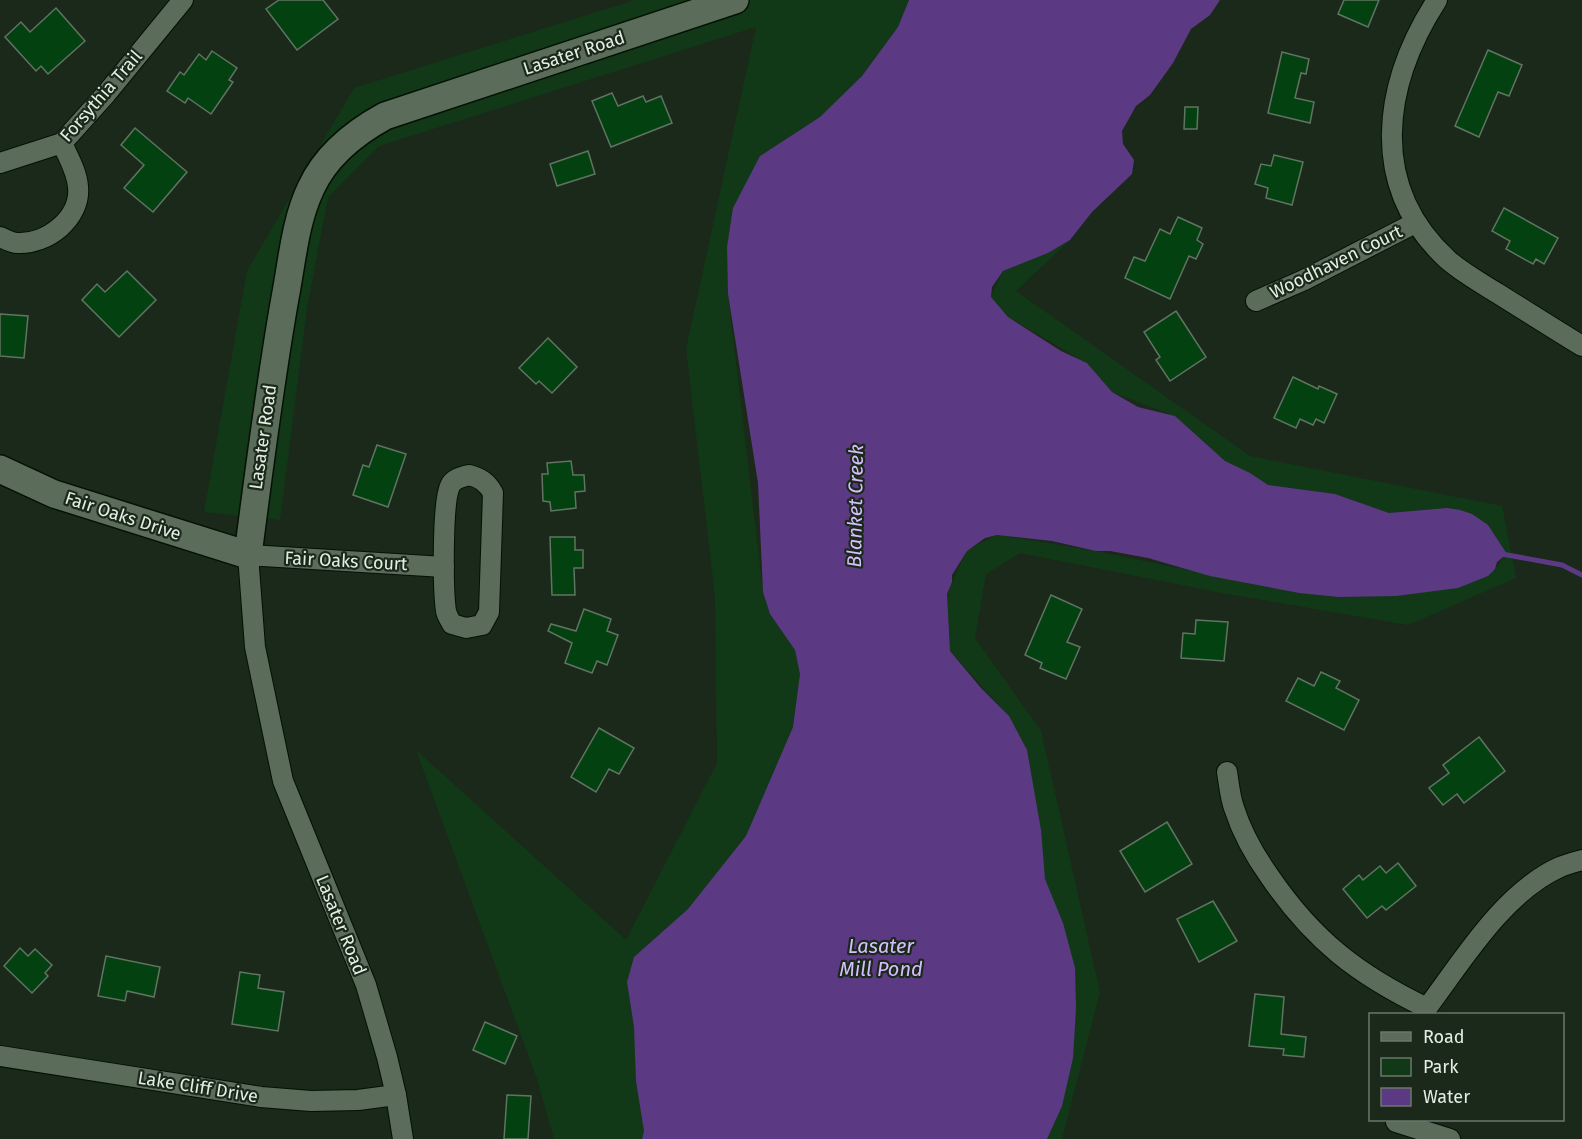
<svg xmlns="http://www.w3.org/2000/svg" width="1582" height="1139" viewBox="0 0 1582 1139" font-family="'Fira Sans',sans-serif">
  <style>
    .green { fill: #123917 }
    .water { fill: #5b3a83 }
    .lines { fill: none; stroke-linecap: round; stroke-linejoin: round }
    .stream { stroke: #5b3a83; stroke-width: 5 }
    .building { fill: #044111; stroke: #617362; stroke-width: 1.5 }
    .street-casing { stroke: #041105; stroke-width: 22 }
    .secondary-casing { stroke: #041105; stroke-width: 30 }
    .street { stroke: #5b6c5b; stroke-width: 20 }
    .secondary { stroke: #5b6c5b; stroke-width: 27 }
    .labels { text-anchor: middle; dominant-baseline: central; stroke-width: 4.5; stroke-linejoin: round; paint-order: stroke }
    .street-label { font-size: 18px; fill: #e4ede4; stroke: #1a291a }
    .water-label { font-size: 20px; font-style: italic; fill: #d7befe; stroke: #1a291a }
  </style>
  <rect width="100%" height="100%" fill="#1a291a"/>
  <g class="green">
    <path d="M 635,0 L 909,0 L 898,27 L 862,76 L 820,117 L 760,156 L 727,247 L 728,294 L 763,592 L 770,614 L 795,650 L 800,674 L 793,727 L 746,836 L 688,909 L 634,957 L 627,982 L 634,1027 L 644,1131 L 642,1139 L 554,1139 L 537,1079 L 416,750 L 626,940 L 717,763 L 715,596 L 686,349 L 756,27 L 379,146 L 328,197 L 307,308 L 280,520 L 204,512 L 247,271 L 354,88 Z"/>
    <path d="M 1070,240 L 1016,291 L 1250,456 L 1502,506 L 1516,578 L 1408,625 L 1222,593 L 1020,553 L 986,574 L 975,638 L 1041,731 L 1100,992 L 1062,1139 L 1040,1139 L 1045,880 L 1009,716 L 950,651 L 947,594 L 967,550 L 997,535 L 1096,551 L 1299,593 L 1495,569 L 1507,554 L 1488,525 L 1447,508 L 1389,513 L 1335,494 L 1268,485 L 1225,461 L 1175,416 L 1112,392 L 1087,363 L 1008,317 L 991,297 L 1003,271 L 1048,253 Z"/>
  </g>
  <path class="water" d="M 909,0 L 1220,0 L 1210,15 L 1191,29 L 1173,63 L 1150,95 L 1136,106 L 1122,131 L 1123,144 L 1134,160 L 1132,174 L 1092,212 L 1070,240 L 1048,253 L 1003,271 L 992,287 L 991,297 L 1008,317 L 1061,351 L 1087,363 L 1112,392 L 1138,407 L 1175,416 L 1225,461 L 1250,473 L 1268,485 L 1335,494 L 1389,513 L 1447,508 L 1460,510 L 1472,514 L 1488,525 L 1507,554 L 1497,562 L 1495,569 L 1488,576 L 1458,588 L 1396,596 L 1339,597 L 1299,593 L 1210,576 L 1148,558 L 1110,551 L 1096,551 L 1052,541 L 997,535 L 985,538 L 967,551 L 952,575 L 952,582 L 947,594 L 950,651 L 981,688 L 1009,716 L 1027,750 L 1041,830 L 1045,879 L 1063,923 L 1075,968 L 1076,1008 L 1073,1058 L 1062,1106 L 1047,1139 L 642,1139 L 644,1131 L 636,1081 L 634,1027 L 627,982 L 634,957 L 688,909 L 746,836 L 793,727 L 800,674 L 795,650 L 770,614 L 763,592 L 758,483 L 728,294 L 727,247 L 733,208 L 760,156 L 820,117 L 862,76 L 898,27 Z"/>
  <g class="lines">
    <path class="stream" d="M 1502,554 L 1562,565 L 1582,575"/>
  </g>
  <g class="building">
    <path d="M 279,0 L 323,0 L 338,19 L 297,50 L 266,9 Z"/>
    <path d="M 1344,0 L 1379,0 L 1368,27 L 1338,14 Z"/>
    <path d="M 56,8 L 85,41 L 48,74 L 41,66 L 36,71 L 5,37 L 21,22 L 30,32 Z"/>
    <path d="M 1488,50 L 1522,65 L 1509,96 L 1498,92 L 1479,137 L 1455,126 Z"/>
    <path d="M 212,51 L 237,68 L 229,80 L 233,82 L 211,114 L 188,98 L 185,103 L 167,91 L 180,72 L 184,75 L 199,54 L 206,60 Z"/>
    <path d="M 1282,52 L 1309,59 L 1306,74 L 1301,73 L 1295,98 L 1314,102 L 1310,123 L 1268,113 Z"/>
    <path d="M 612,93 L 618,106 L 643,96 L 646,102 L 661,96 L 672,123 L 611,147 L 592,101 Z"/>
    <path d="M 1185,107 L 1198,107 L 1197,129 L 1184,129 Z"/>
    <path d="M 135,128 L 187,172 L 153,212 L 124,188 L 144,165 L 121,145 Z"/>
    <path d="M 588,151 L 595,174 L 557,186 L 550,164 Z"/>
    <path d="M 1274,155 L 1303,162 L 1292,205 L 1266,198 L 1268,188 L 1255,184 L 1261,164 L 1271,166 Z"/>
    <path d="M 1504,208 L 1558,238 L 1544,264 L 1536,259 L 1533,264 L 1506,249 L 1510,241 L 1492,231 Z"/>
    <path d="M 1178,217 L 1202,228 L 1197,240 L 1203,244 L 1196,259 L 1189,256 L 1170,299 L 1125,278 L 1134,257 L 1145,261 L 1160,229 L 1170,234 Z"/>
    <path d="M 127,271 L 156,300 L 119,337 L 82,300 L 97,284 L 105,292 Z"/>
    <path d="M 1176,311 L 1206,357 L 1170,381 L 1156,360 L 1160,357 L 1144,332 Z"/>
    <path d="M 0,314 L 28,316 L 24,358 L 0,356 Z"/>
    <path d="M 548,338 L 577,367 L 552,393 L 539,381 L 536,384 L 519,368 Z"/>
    <path d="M 1293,377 L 1318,389 L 1319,386 L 1337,394 L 1324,423 L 1316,419 L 1313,425 L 1300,419 L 1296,428 L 1274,418 Z"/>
    <path d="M 377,445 L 406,454 L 388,507 L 353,495 L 363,465 L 369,467 Z"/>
    <path d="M 571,461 L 573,475 L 584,475 L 585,491 L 575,492 L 576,508 L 551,511 L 550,502 L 543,501 L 542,474 L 548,474 L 547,463 Z"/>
    <path d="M 550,537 L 575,537 L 575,550 L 583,550 L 583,568 L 574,568 L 575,595 L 552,595 Z"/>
    <path d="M 1051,595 L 1082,609 L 1067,642 L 1080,647 L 1066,679 L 1040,668 L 1042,663 L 1025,655 Z"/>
    <path d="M 584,609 L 611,619 L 607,631 L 618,635 L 607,665 L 597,661 L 592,673 L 565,663 L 572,643 L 548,631 L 551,624 L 576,631 Z"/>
    <path d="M 1196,620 L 1228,622 L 1224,661 L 1181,658 L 1183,633 L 1195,634 Z"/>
    <path d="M 1321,672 L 1340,681 L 1336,688 L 1359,700 L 1344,730 L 1286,701 L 1298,678 L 1314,686 Z"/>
    <path d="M 599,728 L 634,748 L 619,774 L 609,769 L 596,792 L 571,777 Z"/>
    <path d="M 1479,737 L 1505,771 L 1464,803 L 1457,794 L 1443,805 L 1429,788 L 1449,773 L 1443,765 Z"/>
    <path d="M 1167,822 L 1192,864 L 1145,892 L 1120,851 Z"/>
    <path d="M 1398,863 L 1416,886 L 1386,910 L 1382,906 L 1367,918 L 1343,889 L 1359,875 L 1363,880 L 1380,866 L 1386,873 Z"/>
    <path d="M 1213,901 L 1237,941 L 1199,962 L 1177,919 Z"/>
    <path d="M 20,948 L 28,956 L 35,949 L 52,965 L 45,973 L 48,976 L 32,993 L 4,966 Z"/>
    <path d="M 106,956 L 160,967 L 154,997 L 127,991 L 125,1001 L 98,996 Z"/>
    <path d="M 240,972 L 260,975 L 258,988 L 284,992 L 278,1031 L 232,1024 Z"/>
    <path d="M 1255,994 L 1284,997 L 1281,1034 L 1306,1037 L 1304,1057 L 1283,1055 L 1284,1049 L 1249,1046 Z"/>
    <path d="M 485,1022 L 517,1036 L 505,1064 L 473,1050 Z"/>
    <path d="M 507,1095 L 531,1096 L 528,1139 L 504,1139 Z"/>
  </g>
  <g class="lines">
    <g class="street-casing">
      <g id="street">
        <path d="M 1437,0 C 1383,84 1367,186 1448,260 C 1463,273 1481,283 1497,293 C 1526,311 1554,329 1582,346"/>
        <path d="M 0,163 L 62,143 L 106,94 L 183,0"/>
        <path d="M 0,237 C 5,239 12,243 17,243 C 47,245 81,218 78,187 C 77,171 68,157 62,143"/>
        <path d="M 1256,301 L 1304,280 L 1415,223"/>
        <path d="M 469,475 C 480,478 487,482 493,493 L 489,612 L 482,625 L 466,628 L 452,624 C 450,620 447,616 446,611 C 443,591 442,503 450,486 C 453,479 461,477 469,475 Z"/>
        <path d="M 1227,772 C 1229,784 1230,797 1234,808 C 1242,833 1255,856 1270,877 C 1313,940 1358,975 1427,1008"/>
        <path d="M 1425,1014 L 1427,1008 C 1463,960 1504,892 1560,867 C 1567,864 1575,862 1582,860"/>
        <path d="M 0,1056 L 261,1097 L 311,1101 L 358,1100 L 396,1095"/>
        <path d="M 1396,1122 L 1450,1139"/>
        <path d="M 403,1139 L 396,1095 L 387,1057 L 366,985 L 283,781 L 255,647 L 248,555 L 444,567"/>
      </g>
    </g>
    <g class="secondary-casing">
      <path id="secondary" d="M 0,469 L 54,494 L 248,555 C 259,469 270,383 285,298 C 292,262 295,221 311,188 C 326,155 354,133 385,116 L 735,0"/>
    </g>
    <use href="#street" class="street"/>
    <use href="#secondary" class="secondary"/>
  </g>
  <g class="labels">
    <g class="street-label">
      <text transform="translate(574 53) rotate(-18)">Lasater Road</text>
      <text transform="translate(101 96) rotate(-49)">Forsythia Trail</text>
      <text transform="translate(1336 262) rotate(-26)">Woodhaven Court</text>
      <text transform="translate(263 437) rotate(-82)">Lasater Road</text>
      <text transform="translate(123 516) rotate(18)">Fair Oaks Drive</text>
      <text transform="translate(346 561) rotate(3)">Fair Oaks Court</text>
      <text transform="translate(341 925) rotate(68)">Lasater Road</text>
      <text transform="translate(198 1087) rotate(9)">Lake Cliff Drive</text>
    </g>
    <g class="water-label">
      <text transform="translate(855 506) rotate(-89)">Blanket Creek</text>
      <text x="881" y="946">Lasater<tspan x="881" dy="23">Mill Pond</tspan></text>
    </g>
  </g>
  <rect x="1369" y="1013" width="195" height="108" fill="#1a291a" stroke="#6b776b" stroke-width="1.5"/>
  <rect x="1381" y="1032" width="30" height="9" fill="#5b6c5b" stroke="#6b776b" stroke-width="1.5"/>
  <text x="1423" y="1043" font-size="18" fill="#e4ede4">Road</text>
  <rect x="1381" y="1058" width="30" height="18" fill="#123917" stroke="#6b776b" stroke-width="1.5"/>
  <text x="1423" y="1073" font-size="18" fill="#e4ede4">Park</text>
  <rect x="1381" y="1088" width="30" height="18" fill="#5b3a83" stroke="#6b776b" stroke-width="1.5"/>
  <text x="1423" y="1103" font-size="18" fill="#e4ede4">Water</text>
</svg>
